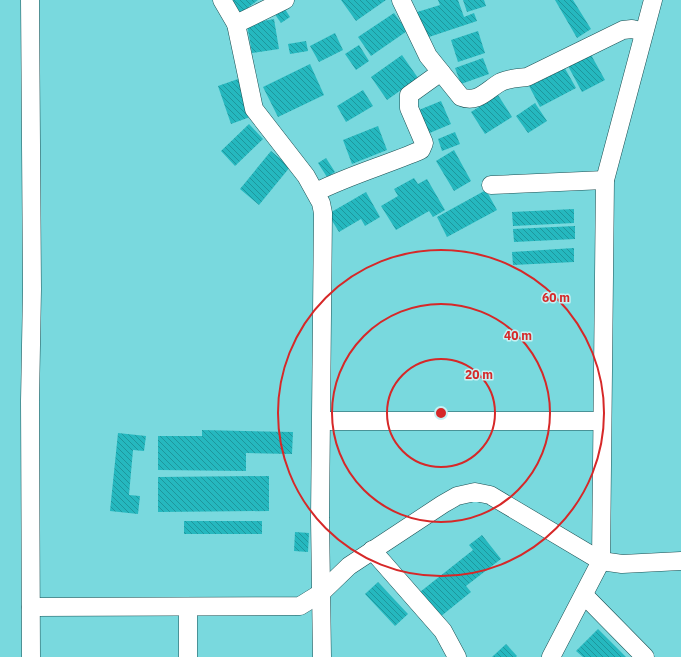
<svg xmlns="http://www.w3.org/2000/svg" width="681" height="657" viewBox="0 0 681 657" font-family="'IBM Plex Sans',sans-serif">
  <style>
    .building { fill: url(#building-back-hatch) }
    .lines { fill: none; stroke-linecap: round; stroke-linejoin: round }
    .minor-casing { stroke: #1b4f52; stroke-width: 19 }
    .minor { stroke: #fff; stroke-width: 18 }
    .ring { fill: none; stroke: #d62828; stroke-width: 2 }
    .centre { fill: #d62828; stroke: #c5f1f3; stroke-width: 2 }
    .ring-label { font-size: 12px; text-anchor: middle; font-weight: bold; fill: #d62828; stroke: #c5f1f3; stroke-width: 3; stroke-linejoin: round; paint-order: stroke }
  </style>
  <defs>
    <pattern id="building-back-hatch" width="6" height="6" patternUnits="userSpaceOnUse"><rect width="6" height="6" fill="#25b8bf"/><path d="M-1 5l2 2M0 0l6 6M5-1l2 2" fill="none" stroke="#1e969c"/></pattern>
  </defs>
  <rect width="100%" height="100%" fill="#79d9de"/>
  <g class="building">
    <path d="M 231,0 L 258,0 L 241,13 Z"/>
    <path d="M 341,0 L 386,0 L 356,21 Z"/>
    <path d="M 438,0 L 458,0 L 464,17 L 474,13 L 477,21 L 423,39 L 414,13 L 440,5 Z"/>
    <path d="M 463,0 L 484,0 L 486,6 L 467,12 Z"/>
    <path d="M 555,0 L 573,0 L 591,29 L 577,38 Z"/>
    <path d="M 283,6 L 290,17 L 281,23 L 274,13 Z"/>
    <path d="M 394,13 L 407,31 L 371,56 L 358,37 Z"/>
    <path d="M 274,19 L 279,49 L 252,53 L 247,24 Z"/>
    <path d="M 478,31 L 485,53 L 458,62 L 451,40 Z"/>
    <path d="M 335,33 L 343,50 L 319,62 L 310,46 Z"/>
    <path d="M 306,41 L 308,51 L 290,54 L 288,44 Z"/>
    <path d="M 359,45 L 369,61 L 356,70 L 345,54 Z"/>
    <path d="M 590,53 L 605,80 L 582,92 L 568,66 Z"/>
    <path d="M 402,55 L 418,78 L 387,100 L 371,77 Z"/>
    <path d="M 483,58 L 489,74 L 461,84 L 455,68 Z"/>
    <path d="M 310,64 L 324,95 L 278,117 L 263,87 Z"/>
    <path d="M 563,65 L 576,88 L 540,107 L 528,84 Z"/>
    <path d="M 238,79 L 250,117 L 231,124 L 218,86 Z"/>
    <path d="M 363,90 L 373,106 L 346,122 L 337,106 Z"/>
    <path d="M 498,95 L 512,117 L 485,134 L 471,112 Z"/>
    <path d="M 441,101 L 451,124 L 425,135 L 414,112 Z"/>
    <path d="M 535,103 L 547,121 L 528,133 L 516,116 Z"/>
    <path d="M 249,124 L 263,139 L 235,166 L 221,151 Z"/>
    <path d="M 378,126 L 387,150 L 352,164 L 343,140 Z"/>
    <path d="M 455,132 L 460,144 L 442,151 L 438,139 Z"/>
    <path d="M 454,150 L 471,181 L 454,191 L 436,161 Z"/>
    <path d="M 271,151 L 290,167 L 259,205 L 240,189 Z"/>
    <path d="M 326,158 L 335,172 L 327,177 L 318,163 Z"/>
    <path d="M 414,178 L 418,184 L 427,179 L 445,210 L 433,217 L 429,211 L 396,230 L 381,206 L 398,196 L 394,189 Z"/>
    <path d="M 486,190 L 497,210 L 447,237 L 437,217 Z"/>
    <path d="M 366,192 L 380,217 L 365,226 L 361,219 L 339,232 L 328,214 Z"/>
    <path d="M 574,209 L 574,223 L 513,226 L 512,212 Z"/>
    <path d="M 575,226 L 575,239 L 514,242 L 513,229 Z"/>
    <path d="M 574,248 L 574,262 L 513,265 L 512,252 Z"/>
    <path d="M 202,430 L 293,432 L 292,454 L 246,453 L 246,471 L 158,470 L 158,436 L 202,436 Z"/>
    <path d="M 118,433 L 146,436 L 144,451 L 133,450 L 129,495 L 140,496 L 138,514 L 110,511 Z"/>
    <path d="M 269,476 L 269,511 L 158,512 L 158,477 Z"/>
    <rect x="184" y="521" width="78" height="13"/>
    <path d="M 295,532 L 309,533 L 308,552 L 294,551 Z"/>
    <path d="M 482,535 L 501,559 L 466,586 L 471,592 L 440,617 L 420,592 L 473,550 L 469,545 Z"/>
    <path d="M 378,582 L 408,614 L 395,626 L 365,594 Z"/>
    <path d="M 598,629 L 626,657 L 583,657 L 576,651 Z"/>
    <path d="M 506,644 L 517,656 L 516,657 L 492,657 Z"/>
  </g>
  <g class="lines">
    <g class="minor-casing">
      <g id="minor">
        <path d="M 30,0 L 32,289 L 30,401 L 31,657"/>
        <path d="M 222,0 L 236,24 L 254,109 L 306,176 L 321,203 L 323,213 L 320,518 L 322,657"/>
        <path d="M 401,0 L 428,56 L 461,97 C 478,104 488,89 501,82 C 510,78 517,78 527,77 L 623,30 L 632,29 L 644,32"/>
        <path d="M 236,24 L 285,0"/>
        <path d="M 491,185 L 605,180"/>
        <path d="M 316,192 C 350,175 386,165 421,150 L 424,143 L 409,108 L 409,95 L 441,72"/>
        <path d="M 322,421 L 601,421"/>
        <path d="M 372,550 L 443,631 L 457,657"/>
        <path d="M 584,595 L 645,657"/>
        <path d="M 31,607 L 300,606 L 321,593 L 349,566 L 443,504 L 457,496 L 475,492 L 490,495 L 601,561 L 622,564 L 681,561"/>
        <path d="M 188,657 L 188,607"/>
        <path d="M 551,657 L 601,561 L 605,180 L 653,0"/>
      </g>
    </g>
    <use href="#minor" class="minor"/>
  </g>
  <g class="ring">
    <circle cx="441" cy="413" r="54"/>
    <circle cx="441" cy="413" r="109"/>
    <circle cx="441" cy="413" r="163"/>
  </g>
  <circle cx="441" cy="413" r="6" class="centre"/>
  <g class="ring-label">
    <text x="556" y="302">60 m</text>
    <text x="518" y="340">40 m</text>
    <text x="479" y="379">20 m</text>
  </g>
</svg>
